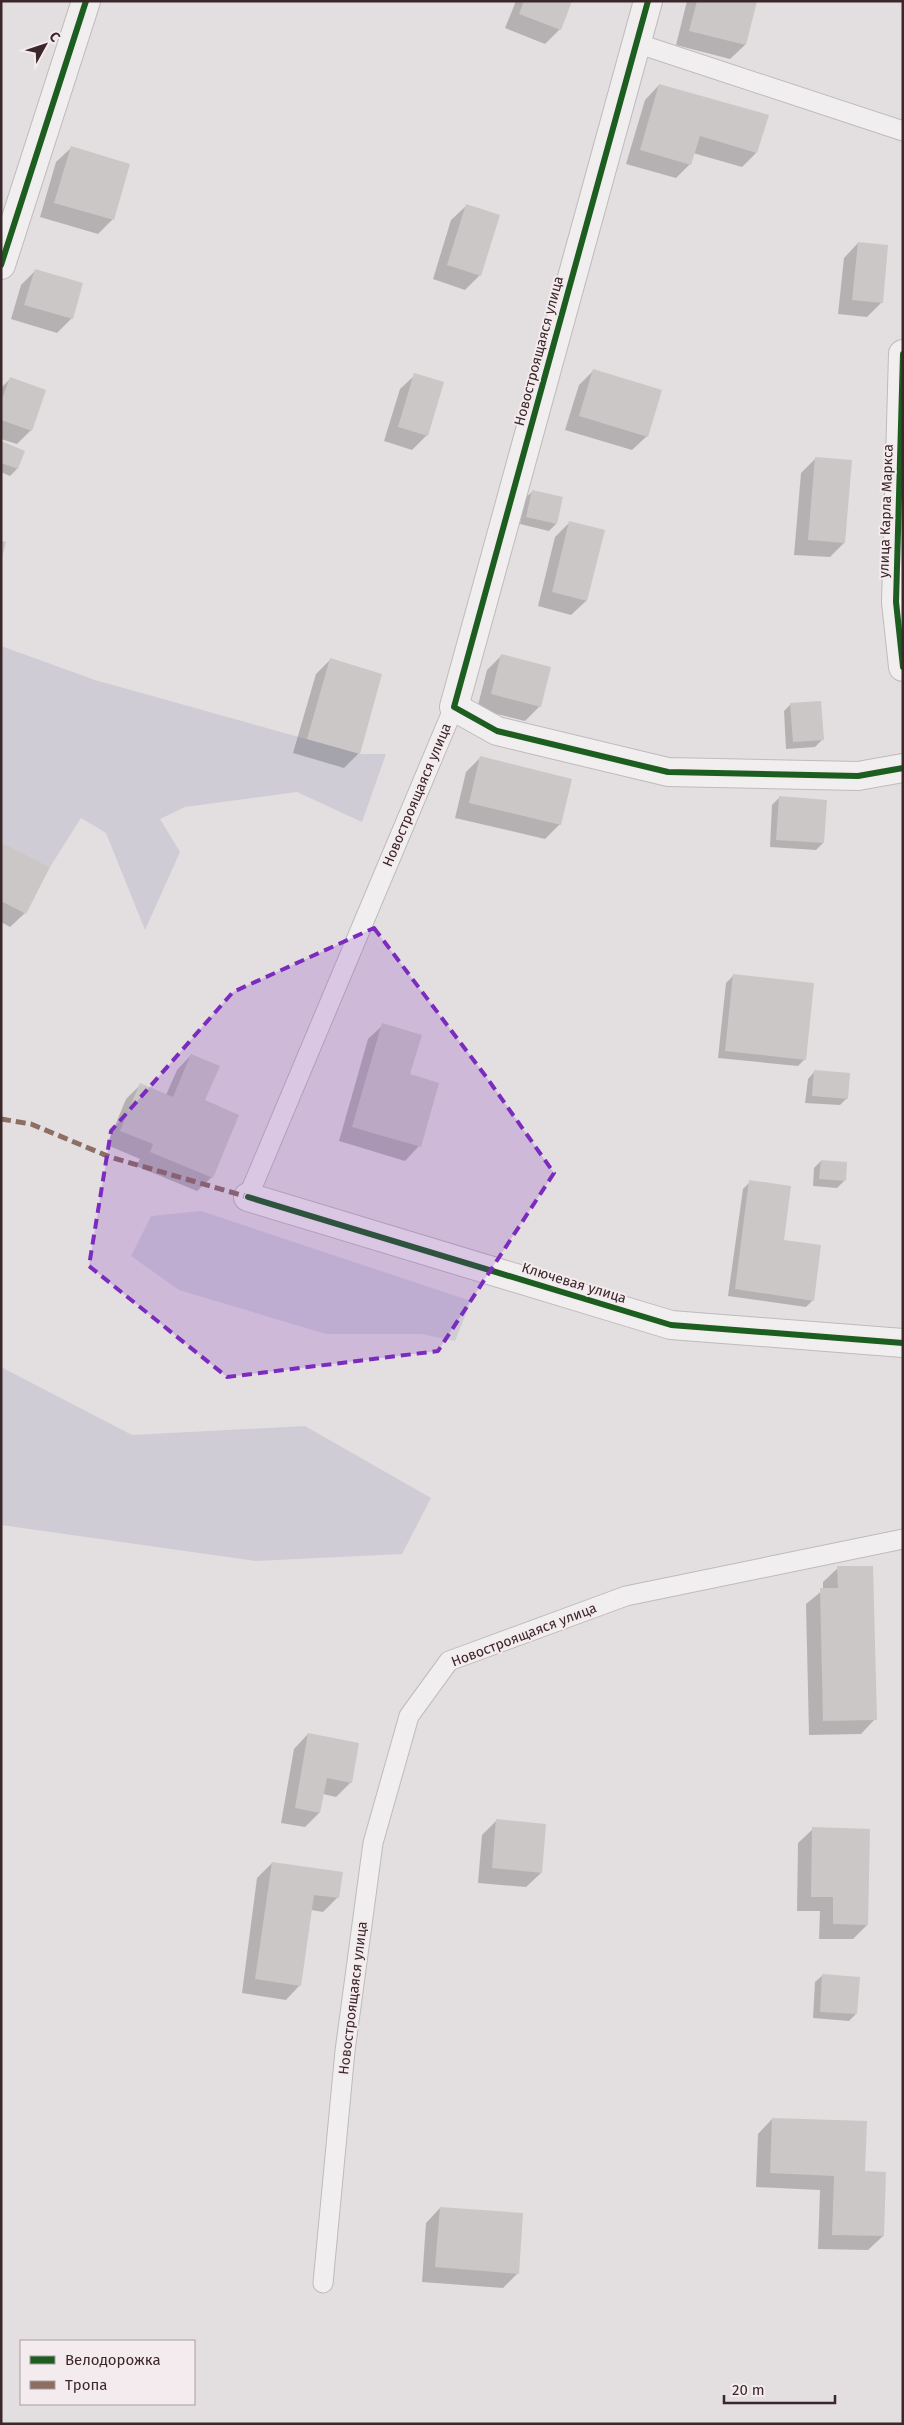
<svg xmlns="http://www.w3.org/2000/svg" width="904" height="2425" viewBox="0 0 904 2425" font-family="'Fira Sans',sans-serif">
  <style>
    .green { fill: #cfccd6 }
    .shadow { fill: #0003 }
    .building { fill: #cbc7c7 }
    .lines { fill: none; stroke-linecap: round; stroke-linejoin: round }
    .lane-casing { stroke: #bfbabb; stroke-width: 21 }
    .street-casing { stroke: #bfbabb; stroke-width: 30 }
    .lane { stroke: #f0eeee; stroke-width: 19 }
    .street { stroke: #f0eeee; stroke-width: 28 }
    .quiet { stroke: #8d6e63; stroke-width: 5; stroke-dasharray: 10 5; stroke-linecap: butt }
    .cycleway-casing { stroke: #f3ebed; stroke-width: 9 }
    .cycleway { stroke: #1b5e20; stroke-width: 6 }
    .marked { fill: #7b2cbf; fill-opacity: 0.2; stroke: #7b2cbf; stroke-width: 4; stroke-dasharray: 10 6; stroke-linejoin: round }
    .labels { text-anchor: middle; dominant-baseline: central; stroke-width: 4; stroke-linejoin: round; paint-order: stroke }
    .street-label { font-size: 14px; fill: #3b272a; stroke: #f3ebed }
  </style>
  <rect width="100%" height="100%" fill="#e3dedf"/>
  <g class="green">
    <path d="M 1,646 L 95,680 L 360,754 L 386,754 L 362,822 L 297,792 L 185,807 L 160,819 L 180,852 L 145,930 L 106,833 L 81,818 L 50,867 L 1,842 Z"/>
    <path d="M 201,1211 L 471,1301 L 455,1341 L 421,1334 L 326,1334 L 179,1290 L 131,1256 L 151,1216 Z"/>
    <path d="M 1,1367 L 132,1435 L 305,1426 L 431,1498 L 402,1554 L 256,1561 L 1,1525 Z"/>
  </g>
  <g class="shadow">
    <path d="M 516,1 L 571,1 L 560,29 L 545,44 L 505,28 Z"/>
    <path d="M 687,1 L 756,1 L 745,45 L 730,59 L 676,45 Z"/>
    <path d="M 659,85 L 756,153 L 742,167 L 693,153 L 690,164 L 676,178 L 626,164 L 645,100 Z"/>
    <path d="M 71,148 L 113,219 L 98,234 L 40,217 L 56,162 Z"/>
    <path d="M 466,206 L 480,275 L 465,290 L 433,279 L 451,220 Z"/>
    <path d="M 858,243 L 882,302 L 867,317 L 838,314 L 844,258 Z"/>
    <path d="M 36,270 L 72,318 L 57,333 L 11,319 L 21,285 Z"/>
    <path d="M 594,370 L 647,436 L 632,450 L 565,430 L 579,385 Z"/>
    <path d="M 415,375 L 427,435 L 412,450 L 384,441 L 400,389 Z"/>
    <path d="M 10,379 L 31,430 L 17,444 L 1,439 L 1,388 Z"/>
    <path d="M 1,443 L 24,452 L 17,469 L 10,476 L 1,472 Z"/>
    <path d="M 816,458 L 844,543 L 830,557 L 794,555 L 801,473 Z"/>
    <path d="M 533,491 L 556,524 L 549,531 L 520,524 L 525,498 Z"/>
    <path d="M 570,522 L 604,531 L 586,601 L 571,615 L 538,606 L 555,537 Z"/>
    <path d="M 501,656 L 540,706 L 525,721 L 477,709 L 487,670 Z"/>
    <path d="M 330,660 L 359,753 L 344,768 L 293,753 L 316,674 Z"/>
    <path d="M 791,704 L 822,740 L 815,747 L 786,749 L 784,711 Z"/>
    <path d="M 480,758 L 560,824 L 545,839 L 455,818 L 466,772 Z"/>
    <path d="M 779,798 L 823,843 L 816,850 L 770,847 L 772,805 Z"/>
    <path d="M 1,843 L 25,913 L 10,927 L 1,922 Z"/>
    <path d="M 733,976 L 805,1059 L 798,1066 L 718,1058 L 726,983 Z"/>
    <path d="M 383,1025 L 409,1075 L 419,1146 L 405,1161 L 339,1141 L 368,1039 Z"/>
    <path d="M 191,1055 L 204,1101 L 212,1177 L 197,1191 L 136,1166 L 140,1159 L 107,1145 L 126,1099 L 140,1085 L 166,1095 L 177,1070 Z"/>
    <path d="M 815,1071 L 847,1098 L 840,1105 L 805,1103 L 808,1079 Z"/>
    <path d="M 821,1161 L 844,1181 L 837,1188 L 813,1186 L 814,1168 Z"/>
    <path d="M 750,1182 L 813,1300 L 806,1307 L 728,1296 L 743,1189 Z"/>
    <path d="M 838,1568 L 875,1719 L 861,1734 L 809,1735 L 806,1604 L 823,1590 L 823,1582 Z"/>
    <path d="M 308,1734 L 351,1782 L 336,1797 L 323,1794 L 319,1813 L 305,1827 L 281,1823 L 294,1749 Z"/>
    <path d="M 497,1820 L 545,1825 L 541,1873 L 526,1887 L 478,1883 L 482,1835 Z"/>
    <path d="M 813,1829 L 867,1925 L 853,1939 L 819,1939 L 820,1911 L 797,1911 L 798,1843 Z"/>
    <path d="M 272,1863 L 338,1897 L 323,1912 L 311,1910 L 300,1985 L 286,2000 L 242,1993 L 257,1878 Z"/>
    <path d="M 823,1975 L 856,2014 L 849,2021 L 813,2018 L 815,1982 Z"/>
    <path d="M 772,2119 L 864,2172 L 883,2236 L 868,2250 L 818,2249 L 820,2190 L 756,2187 L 758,2134 Z"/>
    <path d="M 440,2208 L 518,2273 L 503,2288 L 422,2282 L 426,2223 Z"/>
  </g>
  <g class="building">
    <path d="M 524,1 L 572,1 L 561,30 L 519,14 Z"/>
    <path d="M 697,1 L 757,1 L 746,45 L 689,31 Z"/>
    <path d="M 659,84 L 769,115 L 757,153 L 700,136 L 691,165 L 640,150 Z"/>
    <path d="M 71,146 L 130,164 L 114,220 L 54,203 Z"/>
    <path d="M 466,204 L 500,215 L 481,276 L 447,265 Z"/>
    <path d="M 858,242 L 888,245 L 883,303 L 852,300 Z"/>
    <path d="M 35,269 L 83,283 L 73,319 L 24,305 Z"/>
    <path d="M 593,369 L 662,390 L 648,437 L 579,416 Z"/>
    <path d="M 414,373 L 444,382 L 428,436 L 398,427 Z"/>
    <path d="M 10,377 L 46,390 L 32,431 L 1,420 L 1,402 Z"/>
    <path d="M 1,441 L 25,451 L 18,469 L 1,463 Z"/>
    <path d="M 815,457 L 852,460 L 845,543 L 808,540 Z"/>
    <path d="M 532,490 L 563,497 L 557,524 L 526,517 Z"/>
    <path d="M 569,521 L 605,530 L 587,601 L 552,592 Z"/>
    <path d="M 1,541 L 6,542 L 2,557 L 1,557 Z"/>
    <path d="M 501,654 L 551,667 L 541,707 L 491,694 Z"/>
    <path d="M 330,658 L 382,674 L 360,754 L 307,739 Z"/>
    <path d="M 821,701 L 824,740 L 793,742 L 790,703 Z"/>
    <path d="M 480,756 L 572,779 L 561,825 L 469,803 Z"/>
    <path d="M 779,796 L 827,800 L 824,843 L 776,840 Z"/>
    <path d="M 1,842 L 50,867 L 26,914 L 1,901 Z"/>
    <path d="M 733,974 L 814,983 L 806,1060 L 725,1051 Z"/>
    <path d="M 382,1023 L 422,1035 L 410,1074 L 439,1083 L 421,1147 L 352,1127 Z"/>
    <path d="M 191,1054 L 220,1066 L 205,1100 L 239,1115 L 213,1178 L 150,1152 L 153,1144 L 120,1131 L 140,1083 L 173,1097 Z"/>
    <path d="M 814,1070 L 850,1073 L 848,1099 L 812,1096 Z"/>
    <path d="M 821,1160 L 847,1162 L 846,1181 L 819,1179 Z"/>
    <path d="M 749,1180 L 791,1186 L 784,1240 L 821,1245 L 814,1301 L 735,1289 Z"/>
    <path d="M 837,1566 L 873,1566 L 877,1720 L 823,1721 L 820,1588 L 838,1588 Z"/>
    <path d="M 308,1733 L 359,1743 L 352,1783 L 327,1778 L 320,1813 L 295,1808 Z"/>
    <path d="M 496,1819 L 546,1824 L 542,1873 L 492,1868 Z"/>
    <path d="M 812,1827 L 870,1829 L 868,1925 L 833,1924 L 833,1897 L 811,1897 Z"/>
    <path d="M 272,1862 L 343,1872 L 339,1898 L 314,1895 L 301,1986 L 255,1979 Z"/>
    <path d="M 822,1974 L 860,1977 L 857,2014 L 820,2012 Z"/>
    <path d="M 772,2118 L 867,2121 L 865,2171 L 886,2172 L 884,2236 L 832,2235 L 834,2176 L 770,2173 Z"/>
    <path d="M 440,2207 L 523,2213 L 519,2274 L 435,2267 Z"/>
  </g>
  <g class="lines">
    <g class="lane-casing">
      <g id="lane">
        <path d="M 636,43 L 903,131"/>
        <path d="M 248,1197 L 454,707"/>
        <path d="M 323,2283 L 345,2051 L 373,1843 L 409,1716 L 449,1661 L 626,1596 L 903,1539"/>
      </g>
    </g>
    <g class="street-casing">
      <g id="street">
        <path d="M 648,1 L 454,707 L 497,731 L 668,772 L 858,776 L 903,768"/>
        <path d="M 1,265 L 86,1"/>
        <path d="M 903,354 L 896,602 L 903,667"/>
        <path d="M 248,1197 L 671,1325 L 903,1343"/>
      </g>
    </g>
    <use href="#lane" class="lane"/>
    <use href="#street" class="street"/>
    <path class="quiet" d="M 1,1119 L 31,1124 L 110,1157 L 248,1197"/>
    <g class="cycleway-casing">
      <g id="cycleway">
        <path d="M 648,1 L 454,707 L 497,731 L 668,772 L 858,776 L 903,768"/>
        <path d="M 1,265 L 86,1"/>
        <path d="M 903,354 L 896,602 L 903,667"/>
        <path d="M 248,1197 L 671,1325 L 903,1343"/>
      </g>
    </g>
    <use href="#cycleway" class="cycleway"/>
  </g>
  <path class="marked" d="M 374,928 L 487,1078 L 554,1173 L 438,1351 L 227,1377 L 89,1266 L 111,1131 L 233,992 Z"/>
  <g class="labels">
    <g class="street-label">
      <text transform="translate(539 351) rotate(-75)">Новостроящаяся улица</text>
      <text transform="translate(886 511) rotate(-88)">улица Карла Маркса</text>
      <text transform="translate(417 795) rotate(-67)">Новостроящаяся улица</text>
      <text transform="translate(574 1283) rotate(17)">Ключевая улица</text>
      <text transform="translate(524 1635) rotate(-21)">Новостроящаяся улица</text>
      <text transform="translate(353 1998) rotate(-83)">Новостроящаяся улица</text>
    </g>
  </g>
  <rect width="904" height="2425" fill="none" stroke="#3b272a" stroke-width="5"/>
  <rect x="20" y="2340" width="175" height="65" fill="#f3ebed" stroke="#a99d9f"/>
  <rect x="30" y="2356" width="25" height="8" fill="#1b5e20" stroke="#a99d9f"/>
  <text x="65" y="2365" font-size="15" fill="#3b272a">Велодорожка</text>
  <rect x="30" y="2381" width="25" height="8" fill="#8d6e63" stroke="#a99d9f"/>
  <text x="65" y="2390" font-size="15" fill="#3b272a">Тропа</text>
  <g transform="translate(45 45) rotate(50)" stroke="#f3ebed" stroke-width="4" paint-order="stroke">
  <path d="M0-4L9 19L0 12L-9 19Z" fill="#3b272a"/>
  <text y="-8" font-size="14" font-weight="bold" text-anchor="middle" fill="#3b272a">С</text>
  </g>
  <path d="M724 2395v8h111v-8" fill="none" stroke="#3b272a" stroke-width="2.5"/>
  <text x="732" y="2395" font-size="15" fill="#3b272a" stroke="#f3ebed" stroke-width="4" paint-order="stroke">20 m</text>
</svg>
